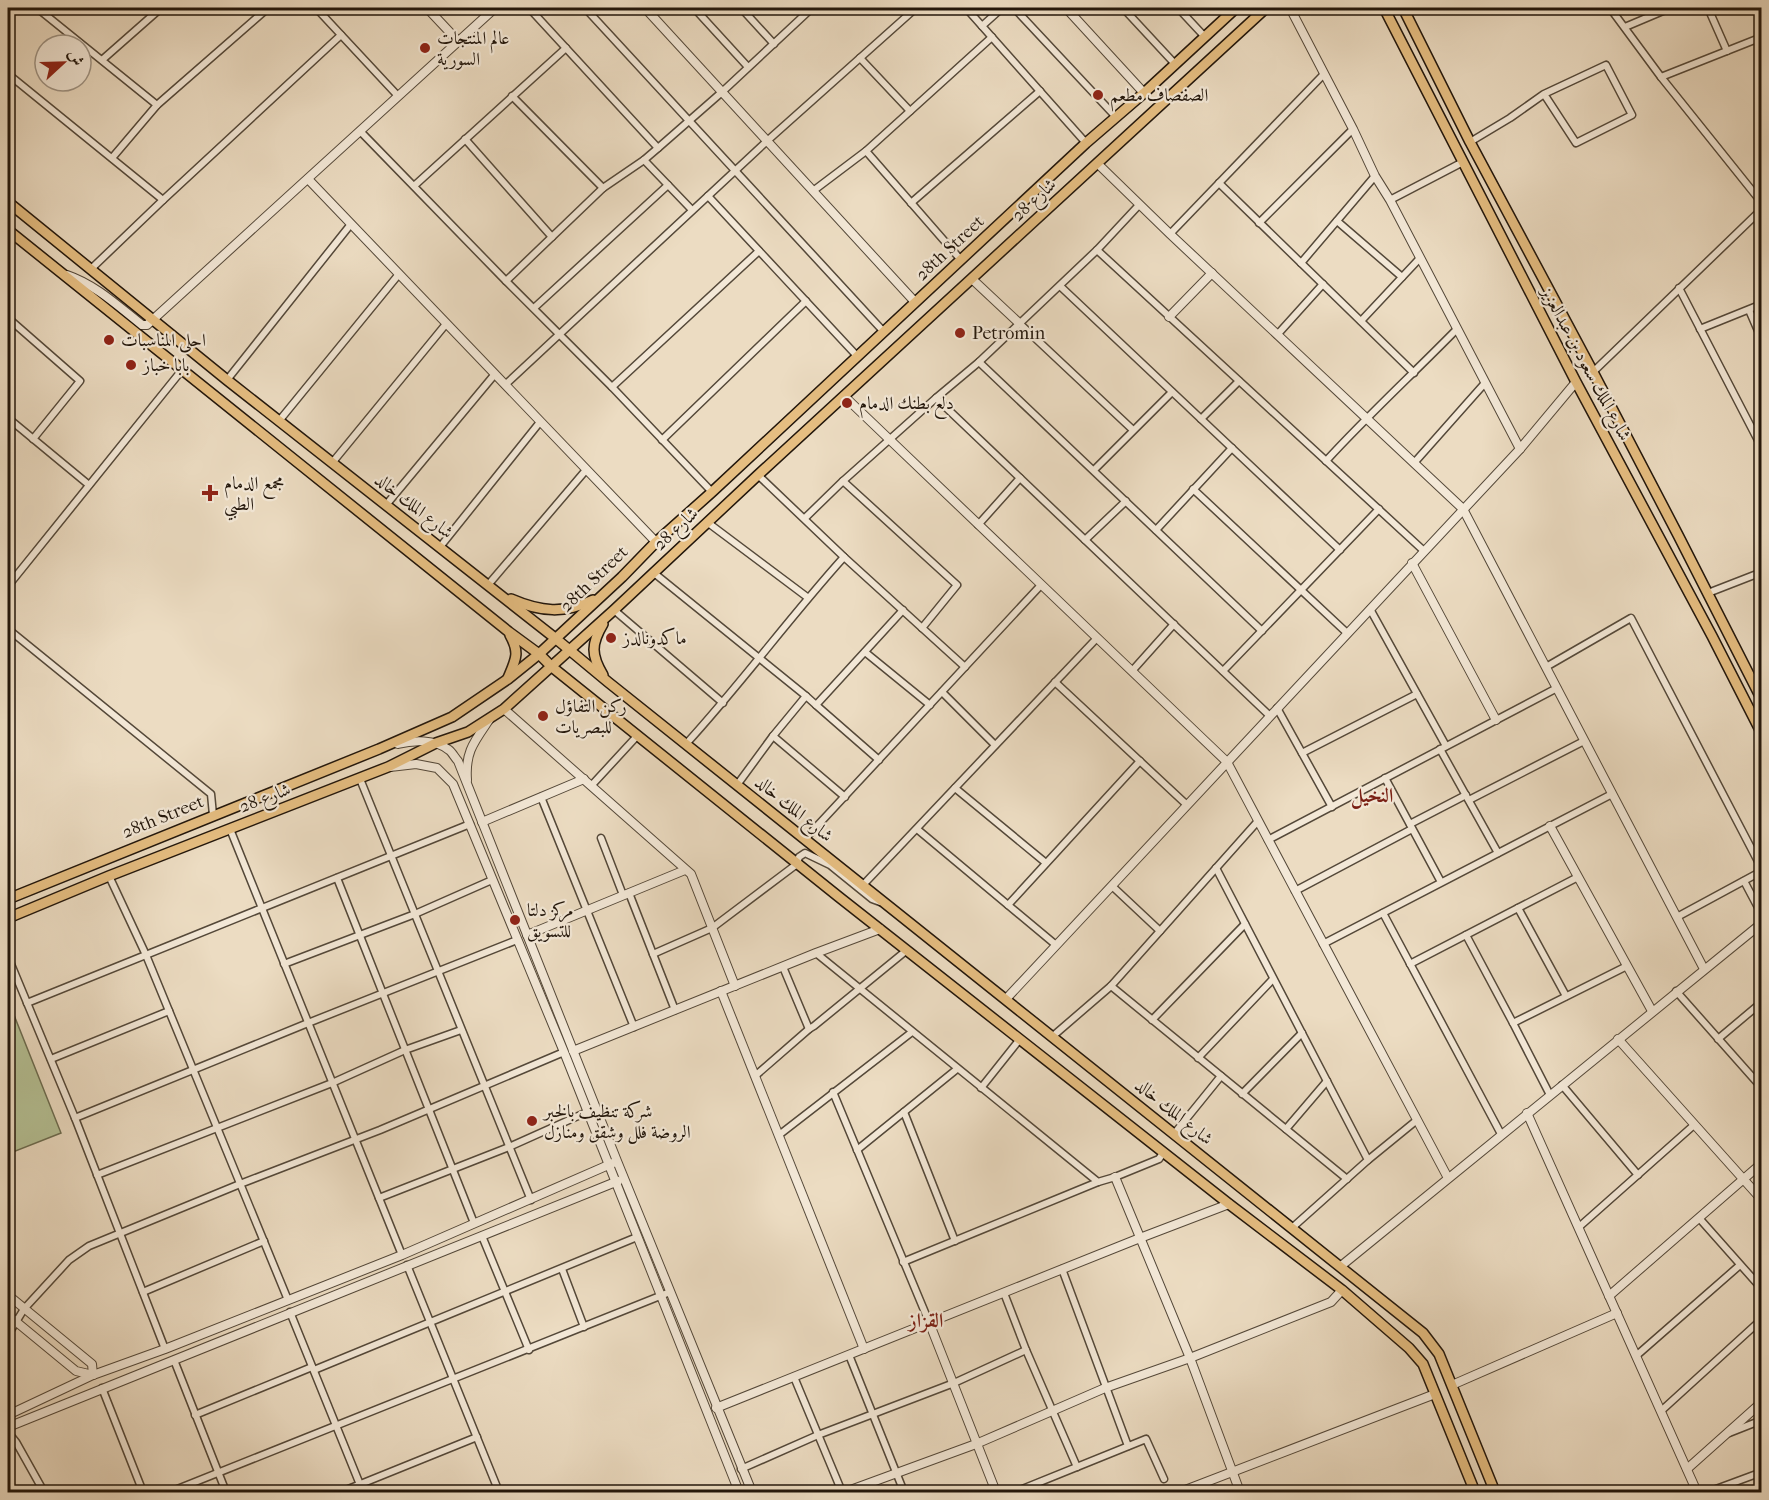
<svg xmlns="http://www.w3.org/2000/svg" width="1769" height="1500" viewBox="0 0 1769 1500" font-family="'IM FELL French Canon',Amiri,serif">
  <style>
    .green { fill: #b5c195; stroke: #6c6c50; stroke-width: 1.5 }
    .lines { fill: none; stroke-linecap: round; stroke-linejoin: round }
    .minor-casing { stroke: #544839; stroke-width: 9 }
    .tertiary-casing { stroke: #544839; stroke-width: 10 }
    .primary-casing { stroke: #22160b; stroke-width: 12 }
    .minor { stroke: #f3e8d7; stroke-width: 6 }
    .tertiary { stroke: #f3e8d7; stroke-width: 8 }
    .primary { stroke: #e6be81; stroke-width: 9 }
    .poi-dot { fill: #8f2418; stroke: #f3e8d7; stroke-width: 2 }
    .labels { text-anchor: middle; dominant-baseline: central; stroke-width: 4.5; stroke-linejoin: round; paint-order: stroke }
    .poi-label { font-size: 18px; fill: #22160b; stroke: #f3e8d7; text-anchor: start }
    .street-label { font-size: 18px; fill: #22160b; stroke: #f3e8d7 }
    .neighbourhood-label { font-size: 20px; font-weight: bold; fill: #7a1f14; stroke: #f3e8d7 }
  </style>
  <rect width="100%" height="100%" fill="#ecdcc2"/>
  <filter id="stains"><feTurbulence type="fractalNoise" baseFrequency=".00333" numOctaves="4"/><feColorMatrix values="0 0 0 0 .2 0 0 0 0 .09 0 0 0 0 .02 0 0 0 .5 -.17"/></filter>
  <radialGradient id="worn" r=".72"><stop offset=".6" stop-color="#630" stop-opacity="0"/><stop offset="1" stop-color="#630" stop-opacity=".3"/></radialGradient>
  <path class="green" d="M 8,1000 L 61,1133 L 8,1154 Z"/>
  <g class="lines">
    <g class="minor-casing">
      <g id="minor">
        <path d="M 37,8 L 157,105"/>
        <path d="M 316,8 L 398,96"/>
        <path d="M 529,8 L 658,148 L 722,92 L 812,8"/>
        <path d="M 585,8 L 884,332"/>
        <path d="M 694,8 L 748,67"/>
        <path d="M 741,8 L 774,44"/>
        <path d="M 966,8 L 1086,143"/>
        <path d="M 1014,8 L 1116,117"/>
        <path d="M 1123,8 L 1175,64"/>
        <path d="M 1178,8 L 1205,37"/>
        <path d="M 1610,8 L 1661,77 L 1762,203"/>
        <path d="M 1708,8 L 1727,51"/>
        <path d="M 982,26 L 1002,8"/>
        <path d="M 1625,27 L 1670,8"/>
        <path d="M 860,58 L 910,111"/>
        <path d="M 102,60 L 161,8"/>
        <path d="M 8,74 L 163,200"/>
        <path d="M 1661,77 L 1762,37"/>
        <path d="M 512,96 L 603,188"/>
        <path d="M 360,131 L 506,281 L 603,188 L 644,160 L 658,148"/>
        <path d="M 465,139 L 552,237"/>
        <path d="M 1470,142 L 1510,118 L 1544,94 L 1606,65 L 1632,115 L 1576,143 L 1544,94"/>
        <path d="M 112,158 L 157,105 L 268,8"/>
        <path d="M 644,160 L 692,210"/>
        <path d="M 1219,183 L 1414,373"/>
        <path d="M 414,186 L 566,48"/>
        <path d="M 813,191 L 866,151"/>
        <path d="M 708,196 L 857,356"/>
        <path d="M 1390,200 L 1463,162"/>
        <path d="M 911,203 L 1040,91"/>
        <path d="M 1337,221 L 1402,277"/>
        <path d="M 1259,223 L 1353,129"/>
        <path d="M 1170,234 L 1324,74"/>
        <path d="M 1097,250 L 1424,551"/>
        <path d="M 961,260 L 866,151 L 992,37"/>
        <path d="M 1301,263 L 1375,176"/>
        <path d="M 91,269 L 163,200 L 341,35"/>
        <path d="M 506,281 L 612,387 L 712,492"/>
        <path d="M 1060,286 L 1340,550"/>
        <path d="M 1679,288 L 1762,448"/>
        <path d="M 534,308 L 668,185"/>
        <path d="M 1749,310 L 1762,340"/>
        <path d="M 8,318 L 80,381 L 33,439"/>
        <path d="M 1361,321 L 1420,258"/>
        <path d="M 1019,323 L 1133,430"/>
        <path d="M 1700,329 L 1762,304"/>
        <path d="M 1277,335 L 1323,284"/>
        <path d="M 979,362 L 1262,631"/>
        <path d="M 1593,372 L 1762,209"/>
        <path d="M 227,380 L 351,224"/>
        <path d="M 505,385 L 767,141 L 916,8"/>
        <path d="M 612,387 L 759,251"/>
        <path d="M 936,398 L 1270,716"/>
        <path d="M 8,418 L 89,485"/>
        <path d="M 1201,419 L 1239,381"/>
        <path d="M 279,421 L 399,274"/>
        <path d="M 662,440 L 806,301"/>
        <path d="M 1326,461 C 1368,415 1414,373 1457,329"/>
        <path d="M 332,463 L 446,324"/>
        <path d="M 1414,463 L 1485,383"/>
        <path d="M 1094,470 L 1172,392"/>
        <path d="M 758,475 L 844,557 L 965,667"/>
        <path d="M 843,481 L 957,585 L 922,628"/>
        <path d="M 1193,489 L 1347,633"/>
        <path d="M 386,505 L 495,374"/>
        <path d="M 805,518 L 843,481 L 936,398 L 979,362 L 1097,250 L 1139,205"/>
        <path d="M 707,522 L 807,597"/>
        <path d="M 978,525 L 1020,478"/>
        <path d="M 1156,530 L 1232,448"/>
        <path d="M 1085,540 L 1126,501"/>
        <path d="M 440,547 L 540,422"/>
        <path d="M 654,573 L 806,696"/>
        <path d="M 488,585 L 586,470"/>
        <path d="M 8,586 L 182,370"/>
        <path d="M 1708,593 L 1762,572"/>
        <path d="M 1370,609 L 1446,746"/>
        <path d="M 614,610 L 723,703"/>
        <path d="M 8,629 L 211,794 L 213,815"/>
        <path d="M 865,652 L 930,705"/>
        <path d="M 1546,667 L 1631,618 L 1762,869"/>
        <path d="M 1132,671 L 1174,624"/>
        <path d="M 1223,671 L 1379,509"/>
        <path d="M 1055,682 L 1187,805"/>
        <path d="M 942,692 L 995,745"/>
        <path d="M 816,705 L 879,760"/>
        <path d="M 1277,708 L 1332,807"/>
        <path d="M 773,736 L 845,797"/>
        <path d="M 686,744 C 741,684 789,618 844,557"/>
        <path d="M 1440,749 L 1498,853"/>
        <path d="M 1302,753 L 1417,694"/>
        <path d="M 1385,778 L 1441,882"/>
        <path d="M 360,779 L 531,1200"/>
        <path d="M 737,785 L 773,736 L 806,696 L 816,705 L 903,610"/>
        <path d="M 591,786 L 638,735"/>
        <path d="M 955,788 L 1046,863"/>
        <path d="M 541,797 L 634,1027"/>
        <path d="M 1469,800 L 1584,741"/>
        <path d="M 1410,824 L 1466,795"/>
        <path d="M 230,829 L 402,1255"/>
        <path d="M 917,829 L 1056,945"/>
        <path d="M 601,838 L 623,895"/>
        <path d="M 805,839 L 1041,585"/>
        <path d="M 1268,840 L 1557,688"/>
        <path d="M 1216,868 L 1368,1160 L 1293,1227"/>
        <path d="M 109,876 L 146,955 L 288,1300"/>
        <path d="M 337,878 L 474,1223"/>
        <path d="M 1744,881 L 1762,915"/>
        <path d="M 863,885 L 1097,638"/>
        <path d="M 1112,886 L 1160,931"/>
        <path d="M 1295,891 L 1412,829"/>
        <path d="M 629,893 L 675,1010"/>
        <path d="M 1008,905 L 1140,761"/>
        <path d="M 1518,908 L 1566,996"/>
        <path d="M 1383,913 L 1501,1134"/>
        <path d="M 1677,917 L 1762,871"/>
        <path d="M 1466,935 L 1513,1023 L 1627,966"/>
        <path d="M 1323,944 L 1612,794"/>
        <path d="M 816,953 L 1098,1182 L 1115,1177 L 1159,1159 L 1163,1153"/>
        <path d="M 653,954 L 712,928 L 797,864 L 799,857 L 805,853 L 830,865 L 872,899 L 880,902"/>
        <path d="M 8,957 L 75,1118 L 165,1349"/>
        <path d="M 284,964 L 415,914 L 492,880"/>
        <path d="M 1410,964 L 1578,877"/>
        <path d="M 783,967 L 809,1029"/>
        <path d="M 1111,986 L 1347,1179"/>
        <path d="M 1676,991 L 1762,1088"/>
        <path d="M 27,1003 L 470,824"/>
        <path d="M 1152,1020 L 1245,924"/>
        <path d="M 1513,1023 L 1550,1095"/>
        <path d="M 1053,1036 L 1111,986 L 1258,821"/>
        <path d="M 1718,1039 L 1762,1002"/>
        <path d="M 1198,1058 L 1273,979"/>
        <path d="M 51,1059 L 169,1011"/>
        <path d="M 755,1076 L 809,1029 L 814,1026 L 907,950"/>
        <path d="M 1562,1085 L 1638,1175"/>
        <path d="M 981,1088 L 1020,1039"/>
        <path d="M 833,1092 L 929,1322"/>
        <path d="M 1242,1094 L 1302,1033"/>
        <path d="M 904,1112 L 955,1241"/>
        <path d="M 75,1118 L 308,1023 L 517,940"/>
        <path d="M 1286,1129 L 1327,1081"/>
        <path d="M 1174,1134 L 1221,1076"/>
        <path d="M 779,1135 L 912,1032"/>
        <path d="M 857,1150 L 957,1069"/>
        <path d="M 1368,1160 L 1417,1120"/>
        <path d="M 97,1175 L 332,1083 L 405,1050 L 461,1030"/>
        <path d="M 379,1198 L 509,1147 L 587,1112"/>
        <path d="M 1699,1218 L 1762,1289"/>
        <path d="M 1579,1227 L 1694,1125"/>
        <path d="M 482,1236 L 529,1350"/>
        <path d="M 903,1262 L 1098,1182"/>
        <path d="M 407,1265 L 499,1492"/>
        <path d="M 562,1269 L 584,1327"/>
        <path d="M 1062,1269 L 1128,1446"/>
        <path d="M 143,1292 L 264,1241"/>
        <path d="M 1004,1293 L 1026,1350 L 1077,1467"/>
        <path d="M 290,1312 L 363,1492"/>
        <path d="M 8,1335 L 24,1309 L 69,1260 L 89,1246 L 240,1184 L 380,1130 L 564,1052"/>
        <path d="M 849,1355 L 904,1492"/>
        <path d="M 1636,1356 L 1740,1265"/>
        <path d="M 174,1360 L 226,1492"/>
        <path d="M 314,1370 L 637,1237"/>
        <path d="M 794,1377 L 842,1492"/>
        <path d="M 102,1388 L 143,1492"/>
        <path d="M 1661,1411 L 1762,1319"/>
        <path d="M 195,1415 L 312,1367"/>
        <path d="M 8,1432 L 16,1442 L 44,1492"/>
        <path d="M 1729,1433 L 1762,1420"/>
        <path d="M 741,1469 L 818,1435 L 954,1383 L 1026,1350"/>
        <path d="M 170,1492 L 670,1292"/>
        <path d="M 341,1492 L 477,1437"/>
        <path d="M 1015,1492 L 1146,1439 L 1164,1479"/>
        <path d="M 1708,1492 L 1762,1472"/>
      </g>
    </g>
    <g class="tertiary-casing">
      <g id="tertiary">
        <path d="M 427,8 L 458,41"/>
        <path d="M 645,8 L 915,302"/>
        <path d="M 1066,8 L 1144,93"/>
        <path d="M 1290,8 L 1353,129 L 1375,176 L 1390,200 L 1520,449"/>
        <path d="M 1098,164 L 1170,234 L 1463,509 L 1704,969"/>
        <path d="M 308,179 L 656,542"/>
        <path d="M 67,275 C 96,285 118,306 142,325 L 147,325 L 495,8"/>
        <path d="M 972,279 L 1019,323"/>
        <path d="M 1169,317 L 1212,273"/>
        <path d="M 844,396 L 1227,762 L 1448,1178"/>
        <path d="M 1412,563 L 1496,720"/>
        <path d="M 504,709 L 691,874 L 735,986"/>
        <path d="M 398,744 C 413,740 435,739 449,750 C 452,752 455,758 458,761 L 617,1161 L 752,1492"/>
        <path d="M 390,767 L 416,764 L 437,768 L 453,784 L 564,1052 L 739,1492"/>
        <path d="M 467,780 C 465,752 474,742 489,720"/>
        <path d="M 482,822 L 584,779"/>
        <path d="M 1550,826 L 1652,1011"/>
        <path d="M 527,935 L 685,870"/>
        <path d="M 721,991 L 864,1349"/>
        <path d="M 1006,999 L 1520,449 L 1576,382"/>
        <path d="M 1618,1039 L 1762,1200"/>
        <path d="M 573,1051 L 816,953 L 880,929"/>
        <path d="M 1527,1113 L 1697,1492"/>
        <path d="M 1115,1177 L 1190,1358 L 1240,1492"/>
        <path d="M 1341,1266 L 1762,923"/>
        <path d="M 8,1295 L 92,1364 L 93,1375 L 76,1371 L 8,1315"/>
        <path d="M 1609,1296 L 1762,1163"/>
        <path d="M 929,1322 L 996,1492"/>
        <path d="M 1452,1385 L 1617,1313"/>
        <path d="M 716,1408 L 1140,1238 L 1229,1204"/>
        <path d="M 8,1415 L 93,1375 L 165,1349 L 402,1255 L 613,1163"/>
        <path d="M 8,1427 L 618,1181"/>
        <path d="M 1687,1469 L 1762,1402"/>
        <path d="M 845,1492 L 976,1444 L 1105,1388 L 1190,1358 L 1331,1302 L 1342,1290"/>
        <path d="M 1180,1492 L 1435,1394"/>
      </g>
    </g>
    <g class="primary-casing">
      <g id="primary">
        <path d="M 1384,8 L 1576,382 L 1712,636 L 1762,734"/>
        <path d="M 1403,8 L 1470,142 L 1593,372 L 1678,535 L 1762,700"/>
        <path d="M 8,202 L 227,380 L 555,638 L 608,682 L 1423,1333 L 1439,1354 L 1495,1492"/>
        <path d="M 8,230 L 509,632 L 539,654 L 552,667 L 839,897 L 1229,1204 L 1342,1290 L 1409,1348 L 1423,1364 L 1475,1492"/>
        <path d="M 511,599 C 541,612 564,614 593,600"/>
        <path d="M 603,624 C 591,644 591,655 603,675"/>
        <path d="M 508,678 C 516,659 520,653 510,635"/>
        <path d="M 8,899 L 379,749 L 452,717 L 508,679 L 539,654 L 622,577 L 656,542 L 712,492 L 1086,143 L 1144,93 L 1236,8"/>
        <path d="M 8,918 L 109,876 L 388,767 L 436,743 L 468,732 L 504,709 L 614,610 L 758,475 L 1266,8"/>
      </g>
    </g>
    <use href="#minor" class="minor"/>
    <use href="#tertiary" class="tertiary"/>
    <use href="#primary" class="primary"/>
  </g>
  <g class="poi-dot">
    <circle cx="425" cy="48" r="6"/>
    <circle cx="1098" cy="95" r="6"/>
    <circle cx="960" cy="333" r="6"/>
    <circle cx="109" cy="340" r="6"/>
    <circle cx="131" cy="365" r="6"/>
    <circle cx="847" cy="403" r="6"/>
    <path d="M207 484h6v6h6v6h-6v6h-6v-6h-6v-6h6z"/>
    <circle cx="611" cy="638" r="6"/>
    <circle cx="543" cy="716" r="6"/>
    <circle cx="515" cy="920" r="6"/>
    <circle cx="532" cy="1121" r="6"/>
  </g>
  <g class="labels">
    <g class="poi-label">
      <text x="437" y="38">عالم المنتجات<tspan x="437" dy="21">السورية</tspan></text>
      <text x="1110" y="95">الصفصاف مطعم</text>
      <text x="972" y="333">Petromin</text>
      <text x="121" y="340">احلى المناسبات</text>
      <text x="143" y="365">بابا خباز</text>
      <text x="859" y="403">دلع بطنك الدمام</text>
      <text x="224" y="483">مجمع الدمام<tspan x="224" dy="21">الطبي</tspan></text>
      <text x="623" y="638">ماكدونالدز</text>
      <text x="555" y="706">ركن التفاؤل<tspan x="555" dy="21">للبصريات</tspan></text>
      <text x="527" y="910">مركز دلتا<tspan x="527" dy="21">للتسويق</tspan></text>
      <text x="544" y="1111">شركة تنظيف بالخبر<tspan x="544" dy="21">الروضة فلل وشقق ومنازل</tspan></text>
    </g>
    <g class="street-label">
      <text transform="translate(1034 200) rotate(-43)">شارع 28</text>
      <text transform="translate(950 248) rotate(-43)">28th Street</text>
      <text transform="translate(1586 364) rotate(62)">شارع الملك سعود بن عبدالعزيز</text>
      <text transform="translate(414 506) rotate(38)">شارع الملك خالد</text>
      <text transform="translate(676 529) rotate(-43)">شارع 28</text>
      <text transform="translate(594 579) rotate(-44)">28th Street</text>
      <text transform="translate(265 798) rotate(-21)">شارع 28</text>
      <text transform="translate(794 809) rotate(39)">شارع الملك خالد</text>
      <text transform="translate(163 817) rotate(-22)">28th Street</text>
      <text transform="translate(1174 1112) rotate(39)">شارع الملك خالد</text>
    </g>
    <g class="neighbourhood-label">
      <text x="1372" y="795">النخيل</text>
      <text x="926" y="1320">القزاز</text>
    </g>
  </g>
  <rect width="1769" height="1500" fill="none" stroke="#ecdcc2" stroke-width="30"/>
  <rect x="9" y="9" width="1751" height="1482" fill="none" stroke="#22160b" stroke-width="3"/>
  <rect x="15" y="15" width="1739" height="1470" fill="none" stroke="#22160b" stroke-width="1.5"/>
  <g transform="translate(63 63) rotate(68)"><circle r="28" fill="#f3e8d7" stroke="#9f9485" stroke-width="1.5"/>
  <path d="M0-4.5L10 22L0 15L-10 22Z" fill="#8f2418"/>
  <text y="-9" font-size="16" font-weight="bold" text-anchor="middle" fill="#22160b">ش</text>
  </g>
  <rect width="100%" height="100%" filter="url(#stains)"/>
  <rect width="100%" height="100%" fill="url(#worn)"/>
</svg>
